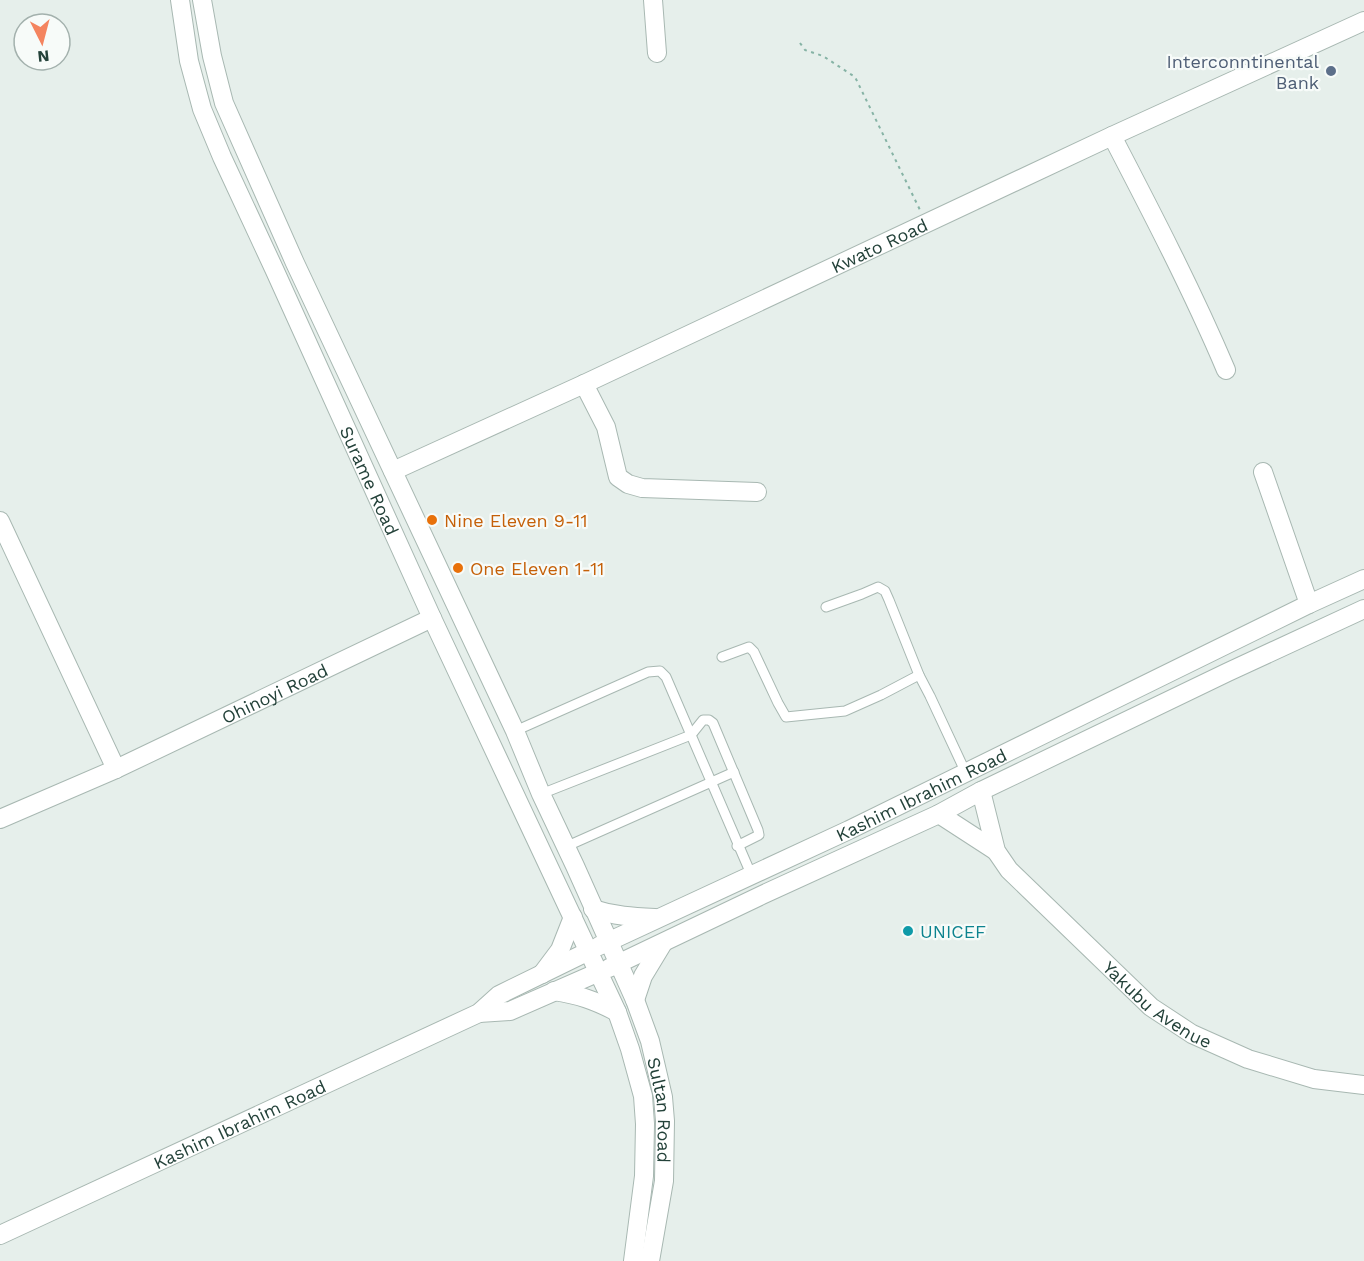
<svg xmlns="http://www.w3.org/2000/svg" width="1364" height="1261" viewBox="0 0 1364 1261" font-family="'Work Sans',sans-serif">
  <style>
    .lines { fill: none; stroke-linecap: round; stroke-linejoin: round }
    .service-casing { stroke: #a8b8b2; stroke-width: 11 }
    .minor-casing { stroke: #a8b8b2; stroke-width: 20 }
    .tertiary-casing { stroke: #a8b8b2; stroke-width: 20 }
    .path { stroke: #86b3a5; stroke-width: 2; stroke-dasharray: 3 4.5; stroke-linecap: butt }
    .service { stroke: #fff; stroke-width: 9 }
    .minor { stroke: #fff; stroke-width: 18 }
    .tertiary { stroke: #fff; stroke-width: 18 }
    .service-dot { fill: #5c6f8a; stroke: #f7fbf9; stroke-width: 2 }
    .food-dot { fill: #e8710a; stroke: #f7fbf9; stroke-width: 2 }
    .culture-dot { fill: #0f9aa8; stroke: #f7fbf9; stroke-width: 2 }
    .labels { text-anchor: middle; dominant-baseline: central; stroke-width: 4.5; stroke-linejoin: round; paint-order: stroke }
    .service-label { font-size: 18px; fill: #4e5e75; stroke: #f7fbf9; text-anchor: end }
    .street-label { font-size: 18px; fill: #24423a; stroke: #f7fbf9 }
    .food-label { font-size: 18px; fill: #c56008; stroke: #f7fbf9; text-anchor: start }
    .culture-label { font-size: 18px; fill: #0d838f; stroke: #f7fbf9; text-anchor: start }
  </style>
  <rect width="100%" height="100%" fill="#e6efeb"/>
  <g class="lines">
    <g class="service-casing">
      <g id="service">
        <path d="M 826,607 L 862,594 L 878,587 L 885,591 L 889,600 L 919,675 L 930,696 L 965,771"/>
        <path d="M 722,657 L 749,647 L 754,652 L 778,703 L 786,717 L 845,711 L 881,695 L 919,675"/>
        <path d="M 515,731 L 648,672 L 660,671 L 666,677 L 751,874"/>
        <path d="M 541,794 L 691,735 L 703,720 L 709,720 L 713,723 L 758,830 L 759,835 L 737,846"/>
        <path d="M 565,847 L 734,772"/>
      </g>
    </g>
    <g class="minor-casing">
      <g id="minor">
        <path d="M 653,0 L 657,53"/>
        <path d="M 1112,136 C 1152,213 1192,290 1226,370"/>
        <path d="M 584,384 L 606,427 L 618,477 L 628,484 L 642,488 L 757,492"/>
        <path d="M 1263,472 L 1309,604"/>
        <path d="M 0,521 L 116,769"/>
        <path id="s1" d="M 981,791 L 996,851 L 1009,870 L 1151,1007 L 1192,1034 L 1248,1059 L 1314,1079 L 1364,1085"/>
        <path d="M 939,814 L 996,851"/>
        <path id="s2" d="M 0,819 L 116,769 L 432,618"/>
        <path d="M 479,1013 L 510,1011 L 599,972"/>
        <path id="s3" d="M 0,1235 L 479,1013 L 499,995 L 589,951"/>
      </g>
    </g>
    <g class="tertiary-casing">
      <g id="tertiary">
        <path id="s4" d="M 180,0 L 189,61 L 202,109 L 222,157 L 275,271 L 432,618 L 617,1012 L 630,1049 L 643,1096 L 645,1124 L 644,1176 L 633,1261"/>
        <path id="s5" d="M 202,0 L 212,56 L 224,103 L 295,263 L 515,731 L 541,794 L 575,866 L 635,1000 L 650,1041 L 663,1097 L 665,1121 L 664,1181 L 650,1261"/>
        <path id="s6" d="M 393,471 L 584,384 L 1112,136 L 1364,21"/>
        <path d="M 593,909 C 614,916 633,917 655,918"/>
        <path id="s7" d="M 599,946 L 849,830 L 1309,604 L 1364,579"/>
        <path d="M 609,968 L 762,895 L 939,814 L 981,791 L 1228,672 L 1364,609"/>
        <path d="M 542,974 L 560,950 L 573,917"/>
        <path d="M 554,991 C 579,995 594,1000 617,1012"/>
        <path d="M 635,1000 L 643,976 L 663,943"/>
      </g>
    </g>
    <path class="path" d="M 800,43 L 805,50 L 823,56 L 855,77 L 920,210"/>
    <use href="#service" class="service"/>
    <use href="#minor" class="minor"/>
    <use href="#tertiary" class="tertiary"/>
  </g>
  <circle class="service-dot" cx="1331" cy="71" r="6"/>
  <g class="food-dot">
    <circle cx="432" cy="520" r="6"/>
    <circle cx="458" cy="568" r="6"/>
  </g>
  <circle class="culture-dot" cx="908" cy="931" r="6"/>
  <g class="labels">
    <g class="service-label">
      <text x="1319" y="61">Interconntinental<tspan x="1319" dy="21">Bank</tspan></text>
    </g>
    <g class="street-label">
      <text stroke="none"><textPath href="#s6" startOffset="536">Kwato Road</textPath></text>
      <text stroke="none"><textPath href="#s4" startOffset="519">Surame Road</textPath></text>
      <text stroke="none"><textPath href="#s2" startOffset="302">Ohinoyi Road</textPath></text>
      <text stroke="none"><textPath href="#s7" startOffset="356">Kashim Ibrahim Road</textPath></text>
      <text stroke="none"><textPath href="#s1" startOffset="286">Yakubu Avenue</textPath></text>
      <text stroke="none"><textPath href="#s5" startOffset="1206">Sultan Road</textPath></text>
      <text stroke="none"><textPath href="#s3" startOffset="264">Kashim Ibrahim Road</textPath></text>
    </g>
    <g class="food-label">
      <text x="444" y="520">Nine Eleven 9-11</text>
      <text x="470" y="568">One Eleven 1-11</text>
    </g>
    <g class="culture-label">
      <text x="920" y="931">UNICEF</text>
    </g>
  </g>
  <g transform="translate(42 42) rotate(174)"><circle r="28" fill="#f7fbf9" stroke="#a3b1ad" stroke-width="1.5"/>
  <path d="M0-4.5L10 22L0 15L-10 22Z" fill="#f4845f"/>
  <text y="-9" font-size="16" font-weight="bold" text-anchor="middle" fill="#24423a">N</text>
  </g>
</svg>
